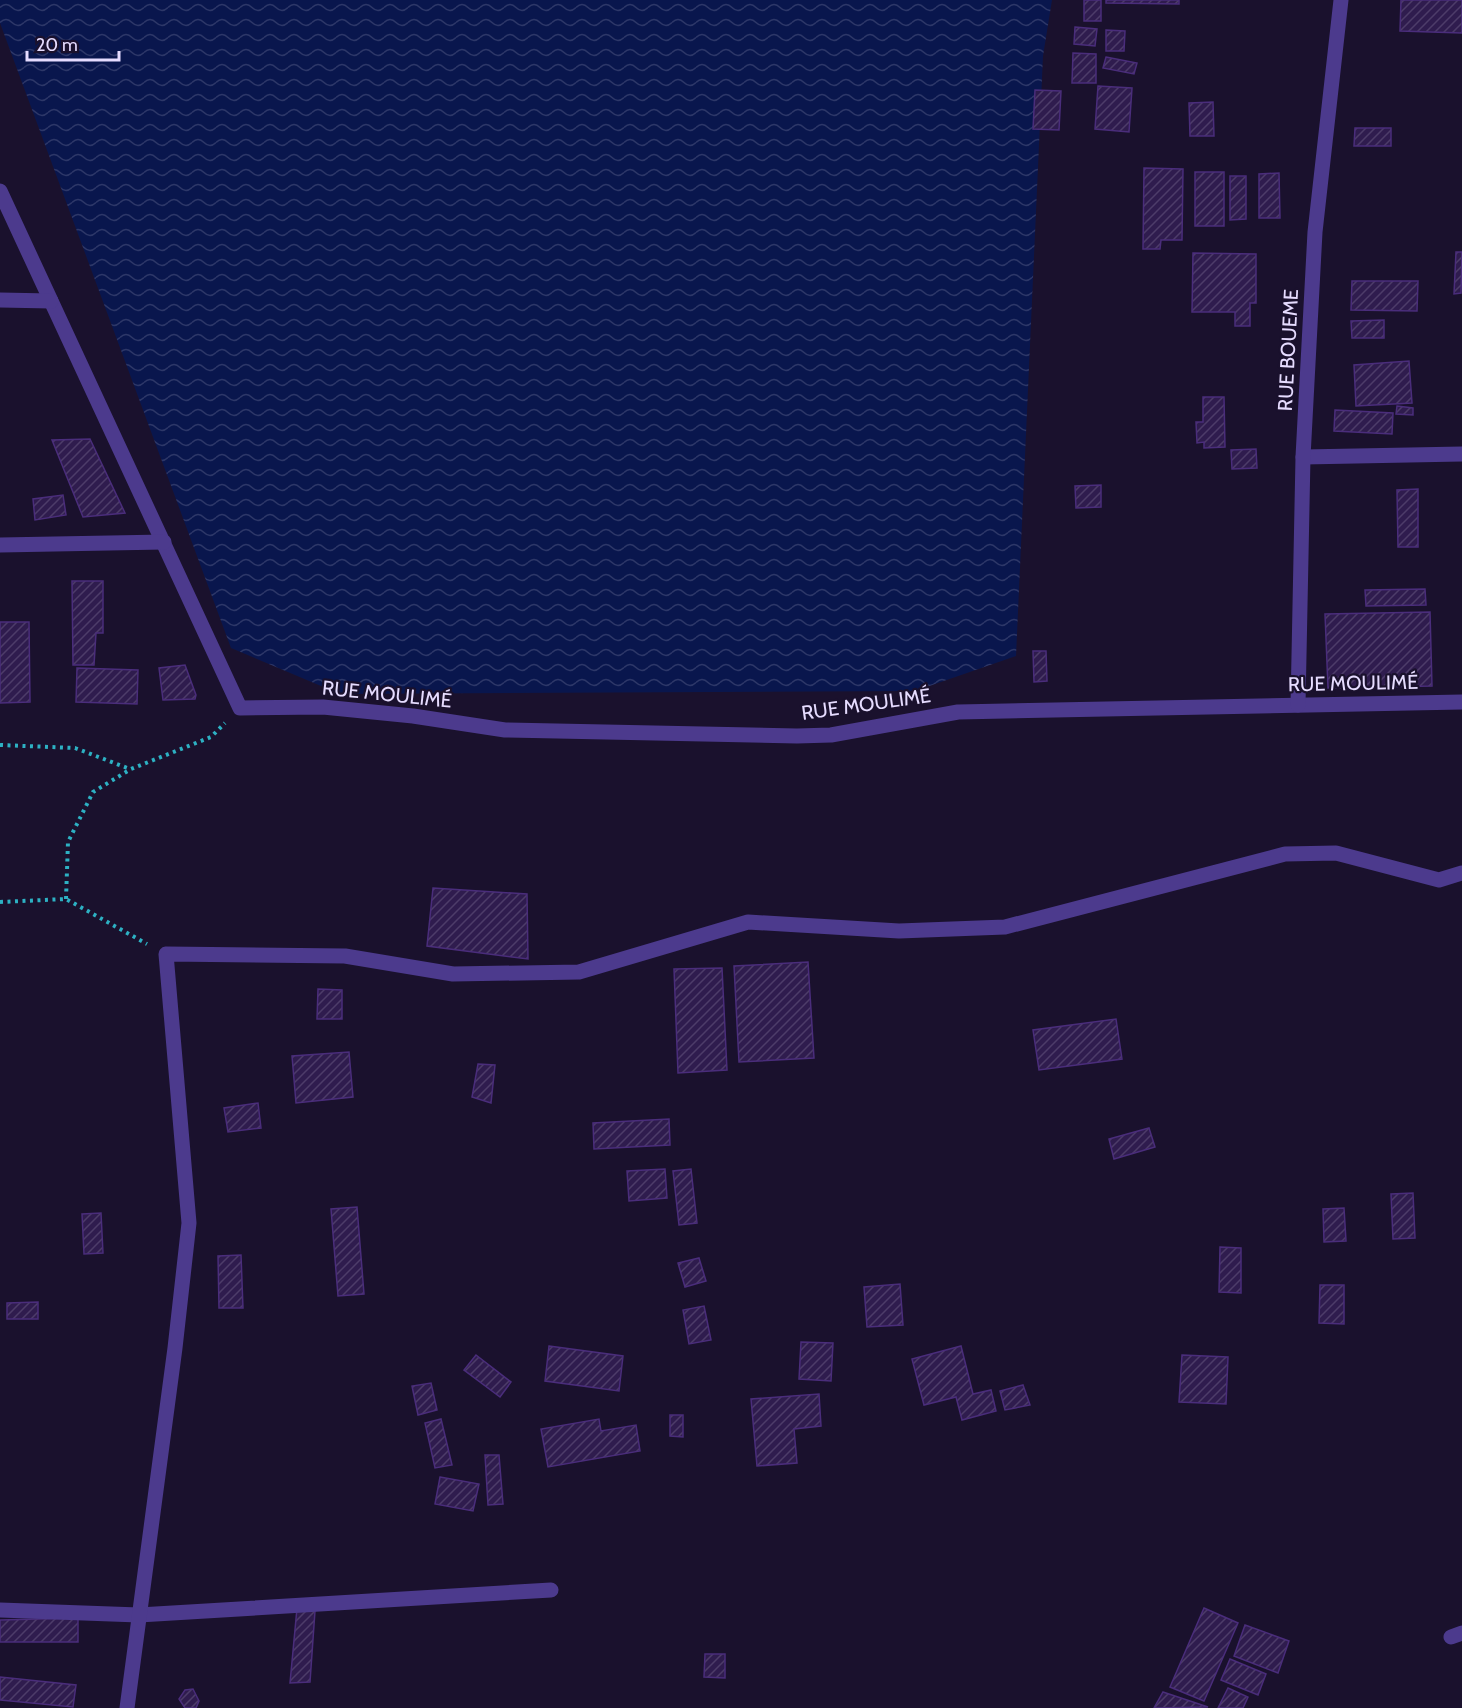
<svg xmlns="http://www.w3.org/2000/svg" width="1462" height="1708" viewBox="0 0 1462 1708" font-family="Cabin,sans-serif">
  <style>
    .water { fill: url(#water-waves) }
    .building { fill: url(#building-hatch); stroke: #4a2d7b; stroke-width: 1.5 }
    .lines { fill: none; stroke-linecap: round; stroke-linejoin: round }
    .path { stroke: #2db1c3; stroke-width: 4; stroke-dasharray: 3 4.5; stroke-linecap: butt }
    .minor { stroke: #4c3a8d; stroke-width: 15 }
    .labels { text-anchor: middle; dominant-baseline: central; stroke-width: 4.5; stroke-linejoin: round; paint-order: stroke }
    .street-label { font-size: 20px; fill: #e6dcff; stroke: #1a112d }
  </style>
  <defs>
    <pattern id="water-waves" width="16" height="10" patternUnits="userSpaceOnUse" patternTransform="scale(1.5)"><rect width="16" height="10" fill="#09164d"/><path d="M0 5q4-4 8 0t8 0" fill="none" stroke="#2d3768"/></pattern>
    <pattern id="building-hatch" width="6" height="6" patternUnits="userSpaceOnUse" patternTransform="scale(1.5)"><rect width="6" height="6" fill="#2f1c4e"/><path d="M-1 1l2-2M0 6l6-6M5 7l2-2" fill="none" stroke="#4d3c69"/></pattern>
  </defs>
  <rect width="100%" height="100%" fill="#1a112d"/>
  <path class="water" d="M 0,0 L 1052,0 L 1043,56 L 1016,656 L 915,691 L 340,694 L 231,648 L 0,23 Z"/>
  <g class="building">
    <rect x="1084" y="0" width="17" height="21"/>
    <path d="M 1106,0 L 1179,0 L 1179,4 L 1106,3 Z"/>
    <path d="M 1401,0 L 1462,0 L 1462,33 L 1400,31 Z"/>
    <path d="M 1075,27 L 1097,29 L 1095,46 L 1074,44 Z"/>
    <path d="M 1106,30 L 1125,31 L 1124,51 L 1106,51 Z"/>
    <path d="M 1073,53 L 1096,54 L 1096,83 L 1072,83 Z"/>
    <path d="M 1106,57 L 1137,63 L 1134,74 L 1103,68 Z"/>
    <path d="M 1098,86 L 1132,88 L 1129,132 L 1095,129 Z"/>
    <path d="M 1035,90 L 1061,91 L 1059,130 L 1033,129 Z"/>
    <path d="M 1213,102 L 1214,136 L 1190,136 L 1189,103 Z"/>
    <path d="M 1355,128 L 1391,128 L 1391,146 L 1354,146 Z"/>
    <path d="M 1144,168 L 1183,169 L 1182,240 L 1161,240 L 1160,249 L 1143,249 Z"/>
    <rect x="1195" y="172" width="29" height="54"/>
    <path d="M 1279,173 L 1280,218 L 1259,218 L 1259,174 Z"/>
    <path d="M 1230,176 L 1246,176 L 1246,219 L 1230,220 Z"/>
    <path d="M 1456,252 L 1462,252 L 1461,293 L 1454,294 Z"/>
    <path d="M 1193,253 L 1256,254 L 1256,303 L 1250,303 L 1250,326 L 1235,326 L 1235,312 L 1192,312 Z"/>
    <path d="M 1352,281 L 1418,281 L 1417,311 L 1351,310 Z"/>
    <path d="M 1384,320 L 1384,338 L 1352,338 L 1351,321 Z"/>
    <path d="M 1409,361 L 1412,403 L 1356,406 L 1354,365 Z"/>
    <path d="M 1203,397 L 1224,397 L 1225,447 L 1204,448 L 1204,442 L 1197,443 L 1196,422 L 1203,422 Z"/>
    <path d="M 1397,406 L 1413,408 L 1413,415 L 1396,414 Z"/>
    <path d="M 1335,410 L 1393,413 L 1392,434 L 1334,431 Z"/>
    <path d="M 90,439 L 125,513 L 83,517 L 52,440 Z"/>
    <path d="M 1256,449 L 1257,468 L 1232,469 L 1231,450 Z"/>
    <path d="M 1101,485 L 1101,507 L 1076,508 L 1075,486 Z"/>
    <path d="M 1418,489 L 1418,547 L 1398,547 L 1397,490 Z"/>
    <path d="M 63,495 L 66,515 L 35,520 L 33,499 Z"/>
    <path d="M 72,581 L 103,581 L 103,633 L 96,633 L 94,665 L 73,665 Z"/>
    <path d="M 1425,589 L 1426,605 L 1366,606 L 1365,590 Z"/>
    <path d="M 1430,612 L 1432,686 L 1328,688 L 1325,614 Z"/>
    <path d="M 0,622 L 29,622 L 30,702 L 0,703 Z"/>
    <path d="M 1033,651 L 1046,651 L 1047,681 L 1034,682 Z"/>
    <path d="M 185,665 L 196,695 L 195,699 L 163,700 L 159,668 Z"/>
    <path d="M 77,668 L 138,670 L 137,704 L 76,702 Z"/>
    <path d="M 433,888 L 527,894 L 528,959 L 427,946 Z"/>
    <path d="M 808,962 L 814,1058 L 739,1062 L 734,966 Z"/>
    <path d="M 722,968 L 727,1070 L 678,1073 L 674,969 Z"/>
    <path d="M 318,989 L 342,990 L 342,1019 L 317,1019 Z"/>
    <path d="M 1116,1019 L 1122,1059 L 1039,1070 L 1033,1030 Z"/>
    <path d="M 349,1052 L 353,1097 L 296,1103 L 292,1056 Z"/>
    <path d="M 478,1064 L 495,1065 L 491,1103 L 472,1097 Z"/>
    <path d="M 258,1103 L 261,1128 L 228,1132 L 224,1108 Z"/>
    <path d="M 669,1119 L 670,1145 L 594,1149 L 593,1123 Z"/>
    <path d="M 1149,1128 L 1155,1147 L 1114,1159 L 1109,1139 Z"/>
    <path d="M 665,1169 L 667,1198 L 629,1201 L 627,1171 Z"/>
    <path d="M 691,1169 L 697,1223 L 679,1225 L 673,1171 Z"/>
    <path d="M 1413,1193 L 1415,1238 L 1393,1239 L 1391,1194 Z"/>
    <path d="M 357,1207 L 364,1294 L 338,1296 L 331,1209 Z"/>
    <path d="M 1344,1208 L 1346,1241 L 1324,1242 L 1323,1209 Z"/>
    <path d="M 101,1213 L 103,1253 L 84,1254 L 82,1214 Z"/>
    <path d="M 1220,1247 L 1241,1248 L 1241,1293 L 1219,1292 Z"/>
    <path d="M 241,1255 L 243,1308 L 219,1308 L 218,1256 Z"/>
    <path d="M 699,1258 L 706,1281 L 685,1287 L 678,1263 Z"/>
    <path d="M 900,1284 L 903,1325 L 867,1327 L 864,1287 Z"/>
    <path d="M 1320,1285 L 1344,1285 L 1344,1324 L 1319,1323 Z"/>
    <path d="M 38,1302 L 38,1319 L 7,1319 L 7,1303 Z"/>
    <path d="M 704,1306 L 711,1340 L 689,1344 L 683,1310 Z"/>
    <path d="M 801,1342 L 833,1343 L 831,1381 L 799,1379 Z"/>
    <path d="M 549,1346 L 623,1356 L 619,1391 L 545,1381 Z"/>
    <path d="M 961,1346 L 973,1394 L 991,1390 L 996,1411 L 962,1420 L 956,1397 L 924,1405 L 912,1359 Z"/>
    <path d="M 476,1355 L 511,1382 L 500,1397 L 464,1370 Z"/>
    <path d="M 1182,1355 L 1228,1357 L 1226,1404 L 1179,1402 Z"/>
    <path d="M 431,1383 L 437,1410 L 418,1415 L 412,1386 Z"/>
    <path d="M 1023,1385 L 1030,1405 L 1005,1410 L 1000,1391 Z"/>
    <path d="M 819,1394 L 821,1426 L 794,1429 L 797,1463 L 757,1466 L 751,1399 Z"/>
    <path d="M 670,1415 L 683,1415 L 683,1437 L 670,1436 Z"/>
    <path d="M 441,1419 L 452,1465 L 435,1468 L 425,1423 Z"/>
    <path d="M 599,1419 L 601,1431 L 636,1425 L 640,1451 L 548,1467 L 541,1429 Z"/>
    <path d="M 485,1455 L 499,1455 L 503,1504 L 488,1505 Z"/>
    <path d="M 440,1477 L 479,1484 L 473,1511 L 435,1504 Z"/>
    <path d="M 297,1608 L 315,1611 L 310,1682 L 290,1683 Z"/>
    <path d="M 1204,1608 L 1238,1623 L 1204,1701 L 1170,1687 Z"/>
    <path d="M 78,1618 L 78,1642 L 0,1642 L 0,1620 Z"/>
    <path d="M 1245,1625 L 1289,1641 L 1278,1673 L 1234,1656 Z"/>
    <path d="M 705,1654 L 725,1654 L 725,1678 L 704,1677 Z"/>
    <path d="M 1230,1659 L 1266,1674 L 1258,1695 L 1221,1680 Z"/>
    <path d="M 0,1677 L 76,1685 L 73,1707 L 0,1700 Z"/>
    <path d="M 1228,1688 L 1248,1697 L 1243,1708 L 1218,1708 Z"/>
    <path d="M 193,1689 L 199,1701 L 196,1708 L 185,1708 L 179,1699 L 185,1690 Z"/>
    <path d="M 1163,1692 L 1208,1707 L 1154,1708 Z"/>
  </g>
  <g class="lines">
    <g class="path">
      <path d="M 0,745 L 75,748 L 130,769"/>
      <path d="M 66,899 L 68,842 L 93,792 L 131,769 L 211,737 L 225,723"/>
      <path d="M 0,902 L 66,899 L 147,944"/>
    </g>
    <g class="minor">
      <path d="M 0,191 L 240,708 L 323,707 L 413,716 L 505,730 L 797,736 L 831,735 L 958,712 L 1462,702"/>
      <path d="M 0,300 L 51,301"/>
      <path d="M 1303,457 L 1462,454"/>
      <path d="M 0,545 L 164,542"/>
      <path d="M 1298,705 L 1303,457 L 1315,232 L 1341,0"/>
      <path d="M 0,1610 L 139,1615 L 551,1590"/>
      <path d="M 1451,1637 L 1462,1633"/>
      <path d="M 127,1708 L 175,1348 L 189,1223 L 166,954 L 345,956 L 453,974 L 579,972 L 748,922 L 899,931 L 1005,927 L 1285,854 L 1336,853 L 1439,880 L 1462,873"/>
    </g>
  </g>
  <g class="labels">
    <g class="street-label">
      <text transform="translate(1288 350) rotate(-87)">RUE BOUEME</text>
      <text transform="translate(1353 683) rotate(-1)">RUE MOULIMÉ</text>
      <text transform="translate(387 694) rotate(6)">RUE MOULIMÉ</text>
      <text transform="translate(866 704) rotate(-8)">RUE MOULIMÉ</text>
    </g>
  </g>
  <path d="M27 51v9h92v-9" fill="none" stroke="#e6dcff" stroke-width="3"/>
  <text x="36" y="51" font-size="18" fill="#e6dcff" stroke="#1a112d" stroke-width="4.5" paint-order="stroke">20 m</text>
</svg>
